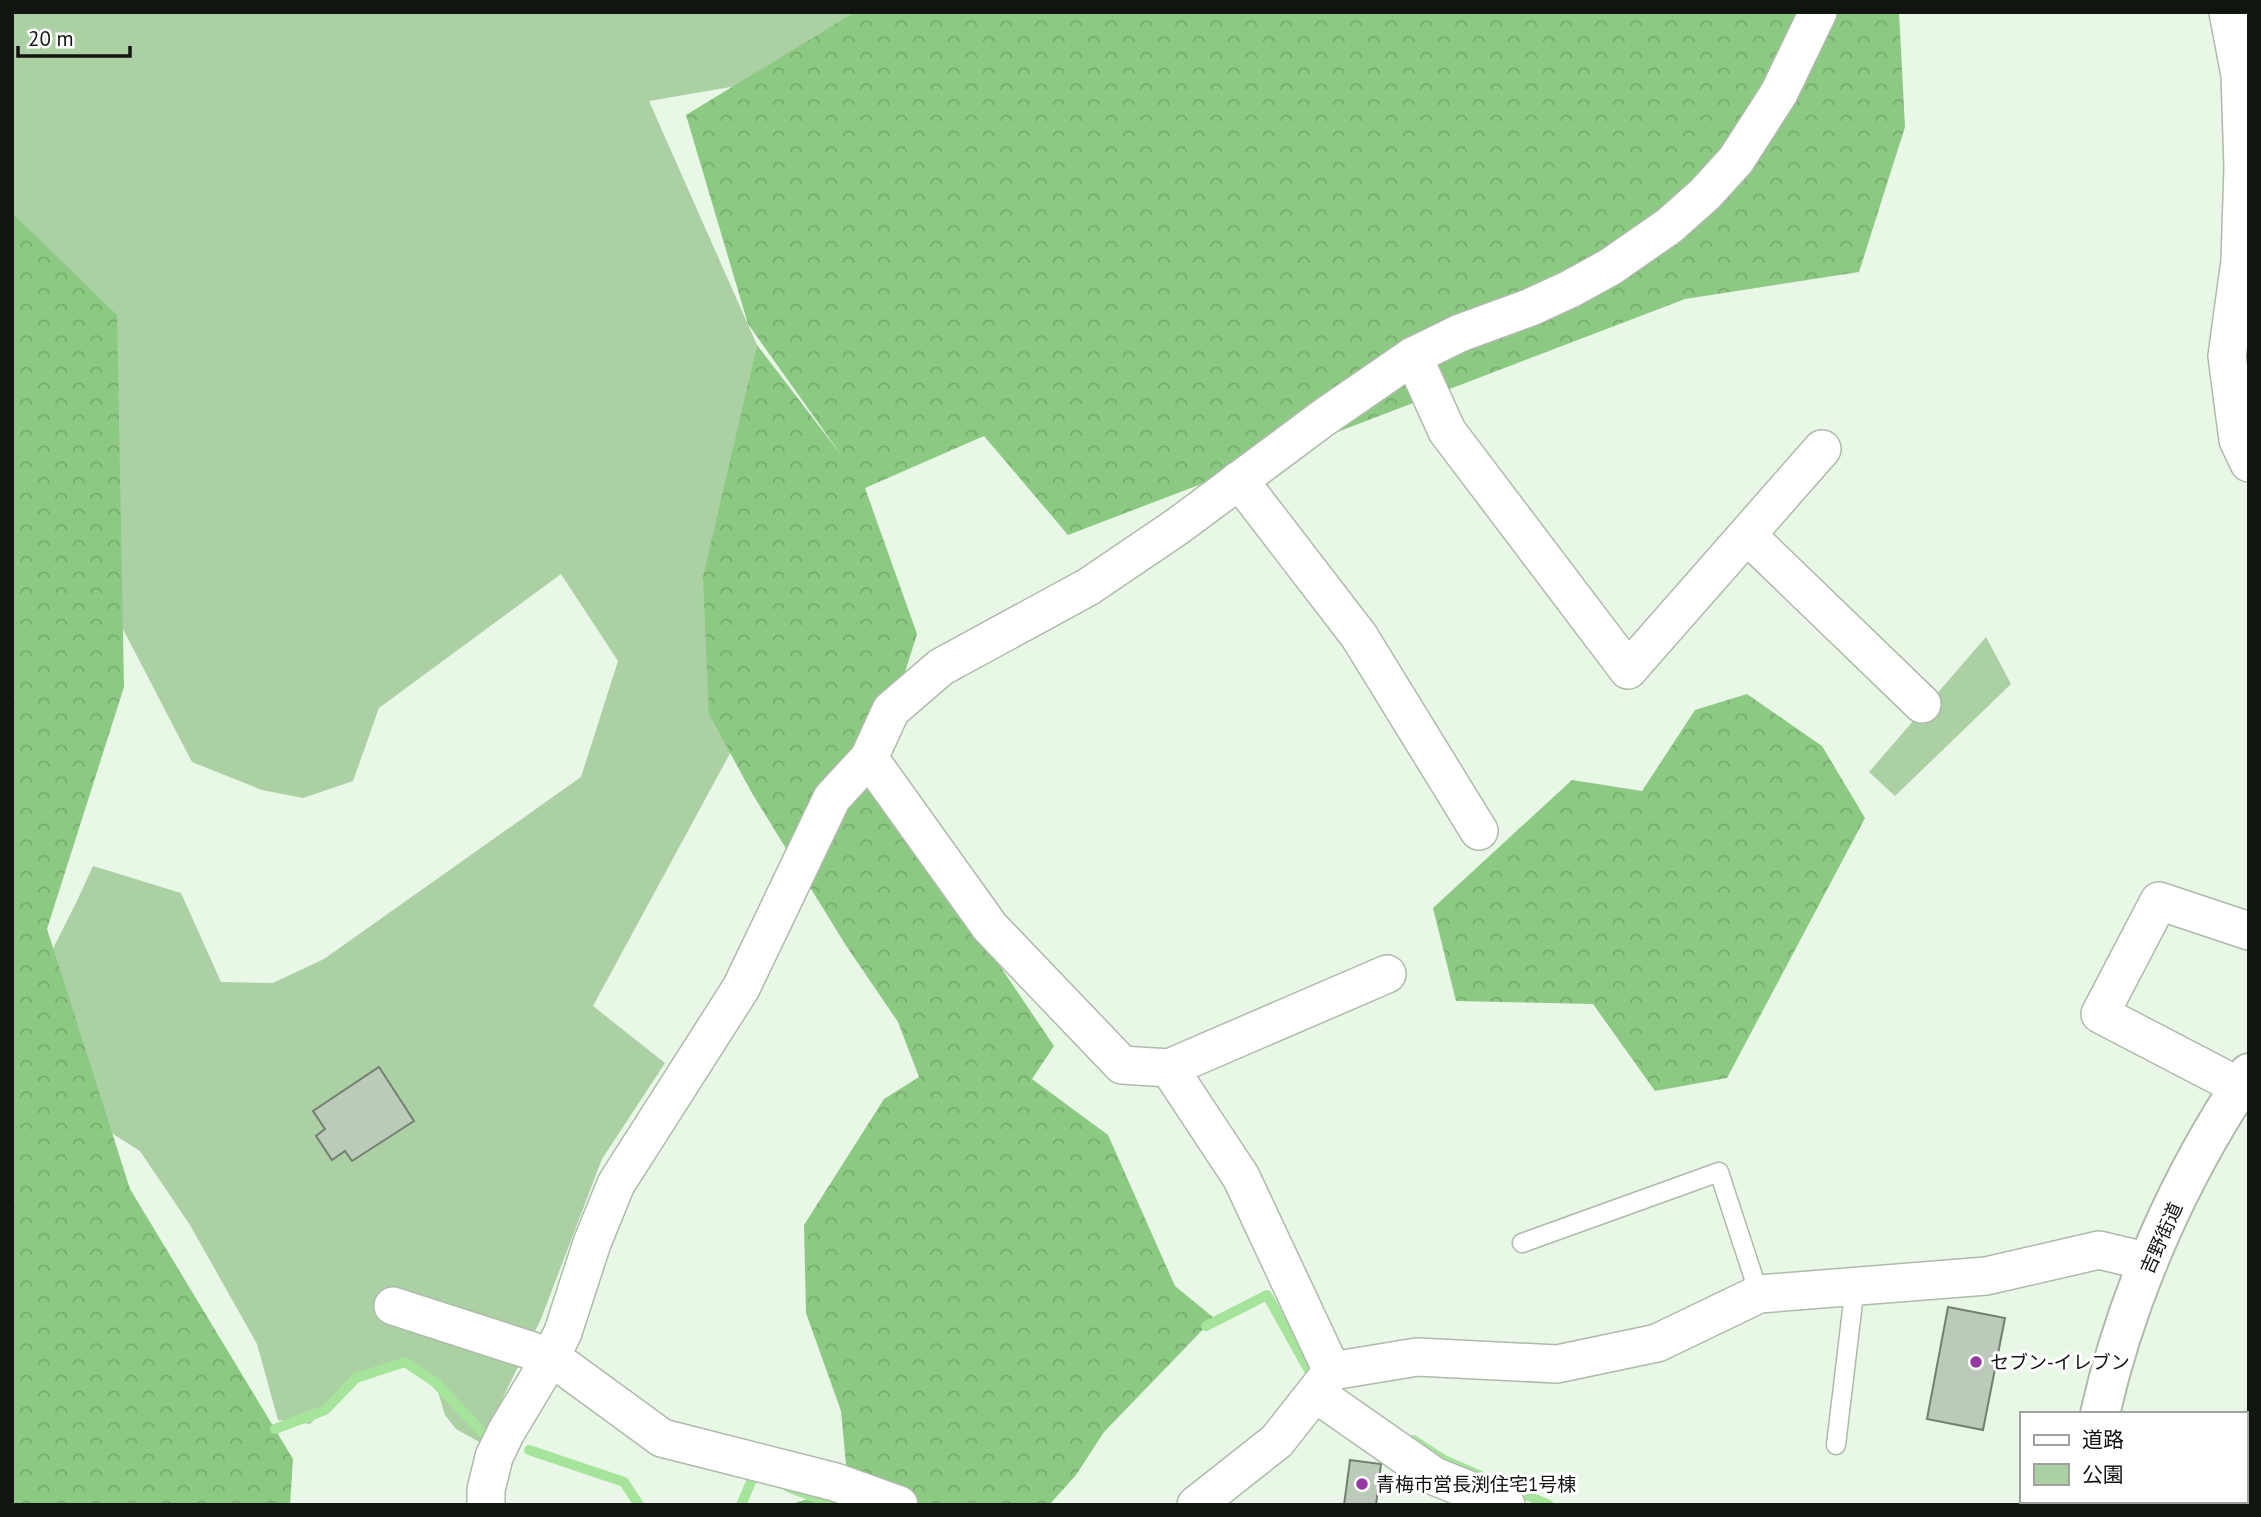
<svg xmlns="http://www.w3.org/2000/svg" width="2261" height="1517" viewBox="0 0 2261 1517" font-family="'PT Sans','Noto Sans JP',sans-serif">
  <style>
    .green { fill: #aad0a4 }
    .forest { fill: url(#forest-crowns) }
    .lines { fill: none; stroke-linecap: round; stroke-linejoin: round }
    .stream { stroke: #a6e49c; stroke-width: 10 }
    .building { fill: #bccab9; stroke: #738071; stroke-width: 2 }
    .lane-casing { stroke: #aebbab; stroke-width: 21 }
    .street-casing { stroke: #aebbab; stroke-width: 40 }
    .highway-casing { stroke: #aebbab; stroke-width: 42 }
    .lane { stroke: #fff; stroke-width: 18 }
    .street { stroke: #fff; stroke-width: 37 }
    .highway { stroke: #fff; stroke-width: 38 }
    .poi-dot { fill: #9439a4; stroke: #fff; stroke-width: 2.5 }
    .labels { text-anchor: middle; dominant-baseline: central; stroke-width: 6; stroke-linejoin: round; paint-order: stroke }
    .street-label { font-size: 19px; fill: #10150f; stroke: #fff }
    .poi-label { font-size: 19px; fill: #10150f; stroke: #fff; text-anchor: start }
  </style>
  <defs>
    <pattern id="forest-crowns" width="20" height="18" patternUnits="userSpaceOnUse" patternTransform="scale(1.75)"><rect width="20" height="18" fill="#8cc982"/><path d="M2 6a3 3 0 1 1 6 0M12 15a3 3 0 1 1 6 0" fill="none" stroke="#78ac6f"/></pattern>
  </defs>
  <rect width="100%" height="100%" fill="#e8f7e6"/>
  <g class="green">
    <path d="M 12,12 L 893,12 L 835,69 L 649,101 L 757,345 L 726,481 L 720,562 L 734,746 L 593,1006 L 665,1063 L 602,1159 L 541,1319 L 481,1443 L 456,1429 L 445,1415 L 435,1382 L 405,1362 L 356,1378 L 310,1424 L 278,1420 L 257,1344 L 190,1225 L 140,1151 L 59,1100 L 18,1018 L 76,903 L 93,866 L 181,893 L 221,982 L 273,983 L 324,959 L 581,777 L 618,661 L 561,574 L 379,708 L 353,781 L 303,798 L 262,790 L 192,762 L 84,554 L 12,235 Z"/>
    <path d="M 1986,637 L 2011,684 L 1895,796 L 1869,772 Z"/>
  </g>
  <g class="forest">
    <path d="M 855,12 L 1899,12 L 1905,127 L 1859,272 L 1685,299 L 1068,535 L 984,436 L 865,488 L 917,634 L 872,777 L 1054,1046 L 1032,1079 L 1108,1135 L 1175,1286 L 1214,1318 L 1104,1432 L 1076,1475 L 1049,1505 L 789,1505 L 848,1486 L 841,1411 L 806,1313 L 804,1225 L 884,1099 L 919,1077 L 898,1022 L 845,944 L 753,795 L 709,714 L 703,577 L 757,345 L 842,456 L 748,324 L 686,115 Z"/>
    <path d="M 12,213 L 117,315 L 124,687 L 47,929 L 130,1189 L 293,1459 L 290,1505 L 12,1505 Z"/>
    <path d="M 1747,694 L 1822,746 L 1865,818 L 1727,1078 L 1655,1091 L 1593,1004 L 1456,1001 L 1433,908 L 1572,780 L 1642,791 L 1695,710 Z"/>
  </g>
  <g class="lines">
    <g class="stream">
      <path d="M 1206,1326 L 1267,1295 L 1311,1374 L 1317,1378"/>
      <path d="M 275,1429 L 325,1410 L 356,1378 L 405,1362 L 435,1382 L 485,1435"/>
      <path d="M 1413,1440 L 1444,1460 L 1479,1475"/>
      <path d="M 529,1450 L 624,1482 L 639,1505"/>
      <path d="M 1503,1485 L 1549,1505"/>
      <path d="M 788,1487 L 835,1505"/>
      <path d="M 741,1505 L 754,1475 L 760,1477"/>
    </g>
  </g>
  <g class="building">
    <path d="M 379,1067 L 414,1121 L 352,1161 L 345,1151 L 332,1160 L 316,1136 L 325,1129 L 313,1111 Z"/>
    <path d="M 1948,1307 L 2005,1318 L 1983,1430 L 1927,1419 Z"/>
    <path d="M 1350,1460 L 1381,1464 L 1376,1505 L 1344,1505 Z"/>
  </g>
  <g class="lines">
    <g class="lane-casing">
      <g id="lane">
        <path d="M 1522,1243 L 1719,1172 L 1759,1294"/>
        <path d="M 1836,1445 L 1855,1285"/>
      </g>
    </g>
    <g class="street-casing">
      <g id="street">
        <path d="M 2228,12 L 2240,75 L 2243,167 L 2240,261 L 2227,356 L 2238,440 L 2249,463"/>
        <path d="M 1413,356 L 1447,431 L 1628,670 L 1822,449"/>
        <path d="M 1239,480 L 1359,636 L 1479,831"/>
        <path d="M 1747,535 L 1922,704"/>
        <path d="M 869,758 L 990,927 L 1122,1065 L 1169,1068 L 1387,974"/>
        <path d="M 1169,1068 L 1241,1177 L 1332,1371"/>
        <path d="M 2240,1087 L 2100,1014 L 2159,901 L 2249,931"/>
        <path d="M 393,1306 L 551,1357 L 662,1438 L 835,1482 L 899,1505"/>
        <path d="M 1315,1393 L 1434,1476 L 1506,1505"/>
        <path d="M 486,1505 L 486,1490 L 494,1457 L 506,1432 L 551,1357 L 563,1332 L 592,1243 L 616,1184 L 741,988 L 832,798 L 869,758 L 891,710 L 941,667 L 1088,587 L 1178,526 L 1323,418 L 1413,356 L 1460,333 L 1531,307 L 1570,289 L 1610,267 L 1669,226 L 1705,194 L 1736,160 L 1779,93 L 1818,12"/>
        <path d="M 1196,1505 L 1277,1441 L 1332,1371 L 1417,1357 L 1557,1364 L 1657,1343 L 1759,1294 L 1986,1276 L 2099,1250 L 2149,1262"/>
      </g>
    </g>
    <g class="highway-casing">
      <g id="highway">
        <path d="M 2100,1414 C 2127,1294 2180,1175 2249,1073"/>
        <path d="M 2079,1505 L 2079,1501"/>
      </g>
    </g>
    <use href="#lane" class="lane"/>
    <use href="#street" class="street"/>
    <use href="#highway" class="highway"/>
  </g>
  <g class="poi-dot">
    <circle cx="1976" cy="1362" r="7"/>
    <circle cx="1362" cy="1484" r="7"/>
  </g>
  <g class="labels">
    <g class="street-label">
      <text transform="translate(2161 1238) rotate(-66)">吉野街道</text>
    </g>
    <g class="poi-label">
      <text x="1990" y="1362">セブン-イレブン</text>
      <text x="1376" y="1484">青梅市営長渕住宅1号棟</text>
    </g>
  </g>
  <rect width="2261" height="1517" fill="none" stroke="#10150f" stroke-width="28"/>
  <rect x="2020" y="1412" width="228" height="91" fill="#ffffff" stroke="#9fa19f" stroke-width="2"/>
  <rect x="2034" y="1435" width="35" height="10" fill="#ffffff" stroke="#9fa19f" stroke-width="2"/>
  <text x="2082" y="1447" font-size="21" fill="#10150f">道路</text>
  <rect x="2034" y="1464" width="35" height="21" fill="#aad0a4" stroke="#9fa19f" stroke-width="2"/>
  <text x="2082" y="1482" font-size="21" fill="#10150f">公園</text>
  <path d="M18 46v10h112v-10" fill="none" stroke="#10150f" stroke-width="3.5"/>
  <text x="28" y="46" font-size="21" fill="#10150f" stroke="#ffffff" stroke-width="5" paint-order="stroke">20 m</text>
</svg>
